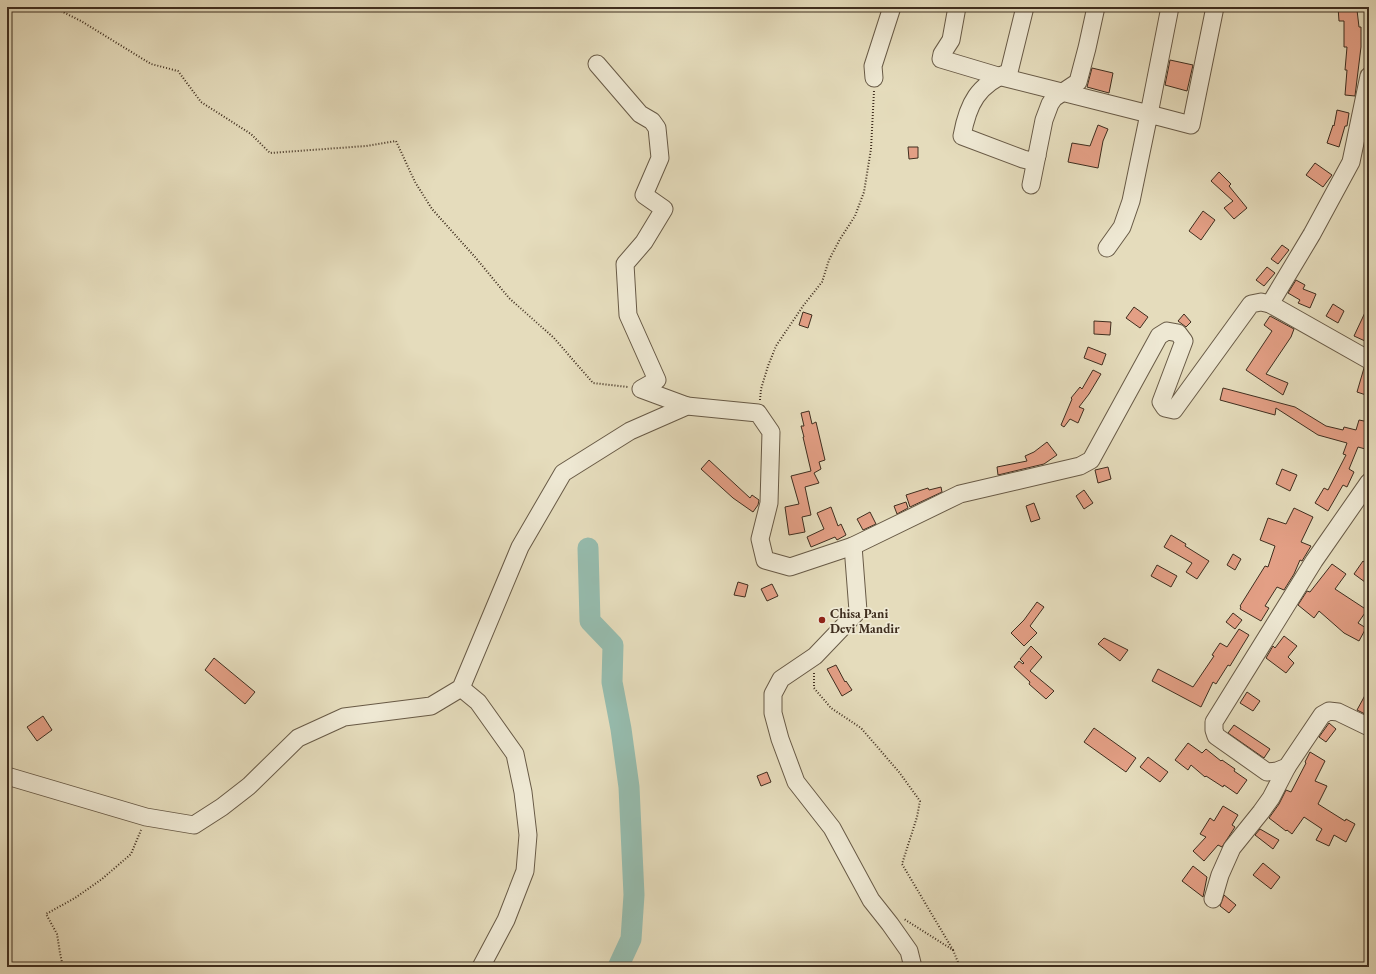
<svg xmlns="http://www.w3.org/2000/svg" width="1376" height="974" viewBox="0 0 1376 974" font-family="'EB Garamond',serif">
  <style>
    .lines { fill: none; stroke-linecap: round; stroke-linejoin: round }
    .river { stroke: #96bcae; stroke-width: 21 }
    .building { fill: #e39f85; stroke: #3f2e1f }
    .minor-casing { stroke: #685a46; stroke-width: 19 }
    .path { stroke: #3f2e1f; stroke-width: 2; stroke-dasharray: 1 2; stroke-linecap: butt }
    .minor { stroke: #eee8d3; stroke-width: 17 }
    .poi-dot { fill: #8f2418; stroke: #eee8d3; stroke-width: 1.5 }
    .labels { text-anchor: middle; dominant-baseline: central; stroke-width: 3.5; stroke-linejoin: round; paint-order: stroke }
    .poi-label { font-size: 13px; font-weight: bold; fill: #3f2e1f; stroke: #eee8d3; text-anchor: start }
  </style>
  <rect width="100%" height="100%" fill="#e5dcbc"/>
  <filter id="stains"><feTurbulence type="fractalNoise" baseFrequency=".005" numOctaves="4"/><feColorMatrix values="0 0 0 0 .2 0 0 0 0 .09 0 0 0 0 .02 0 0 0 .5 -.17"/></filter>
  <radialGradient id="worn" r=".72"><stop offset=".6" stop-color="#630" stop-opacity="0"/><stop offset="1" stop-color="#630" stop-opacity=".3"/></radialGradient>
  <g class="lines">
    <path class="river" d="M 588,548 L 590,621 L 613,645 L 612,682 L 621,729 L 629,787 L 634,895 L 631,939 L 618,967"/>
  </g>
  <g class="building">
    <path d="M 1338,7 L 1354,7 L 1354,10 L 1357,10 L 1359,27 L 1361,27 L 1361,47 L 1355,96 L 1345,95 L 1347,70 L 1345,70 L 1347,47 L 1344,47 L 1344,21 L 1339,21 Z"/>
    <path d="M 1170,60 L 1193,65 L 1187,91 L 1165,85 Z"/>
    <path d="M 1092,68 L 1113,73 L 1109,93 L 1087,87 Z"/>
    <path d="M 1337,110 L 1349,113 L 1347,126 L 1345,126 L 1339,147 L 1327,143 L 1333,125 L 1334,126 Z"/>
    <path d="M 1098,125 L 1108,129 L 1103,141 L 1098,168 L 1068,162 L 1072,143 L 1090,146 Z"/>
    <path d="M 908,147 L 918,147 L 918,158 L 909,159 Z"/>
    <path d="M 1315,163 L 1332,175 L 1323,187 L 1306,175 Z"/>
    <path d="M 1219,172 L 1231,184 L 1229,186 L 1247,208 L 1234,219 L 1224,208 L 1233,201 L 1211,181 Z"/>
    <path d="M 1203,211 L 1215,220 L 1201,240 L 1189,231 Z"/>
    <path d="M 1282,245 L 1289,250 L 1278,264 L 1271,259 Z"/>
    <path d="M 1267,267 L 1275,273 L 1264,286 L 1256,280 Z"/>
    <path d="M 1296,280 L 1305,285 L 1303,289 L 1316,294 L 1310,308 L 1298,303 L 1300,300 L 1288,293 Z"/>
    <path d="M 1333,304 L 1344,311 L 1338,323 L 1326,316 Z"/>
    <path d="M 1369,304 L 1369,333 L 1365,341 L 1354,336 Z"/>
    <path d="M 1134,307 L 1148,317 L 1140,328 L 1126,318 Z"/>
    <path d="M 803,312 L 812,315 L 808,328 L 799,325 Z"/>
    <path d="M 1184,314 L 1191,322 L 1186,327 L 1178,321 Z"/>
    <path d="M 1270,316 L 1294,329 L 1291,337 L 1266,374 L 1288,383 L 1283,395 L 1246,370 L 1272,331 L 1264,325 Z"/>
    <path d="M 1094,321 L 1111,322 L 1110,335 L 1094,334 Z"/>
    <path d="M 1088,347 L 1106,354 L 1102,365 L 1084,358 Z"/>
    <path d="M 1364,368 L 1369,370 L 1369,396 L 1357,392 Z"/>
    <path d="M 1093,370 L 1101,374 L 1089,394 L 1079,407 L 1084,409 L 1078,423 L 1070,419 L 1064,427 L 1061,425 L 1072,399 L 1071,398 L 1080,387 L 1082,389 Z"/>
    <path d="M 1223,388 L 1295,407 L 1326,426 L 1343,430 L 1344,427 L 1356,430 L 1359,420 L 1369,422 L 1369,450 L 1358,447 L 1349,469 L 1354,472 L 1347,487 L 1343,485 L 1328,511 L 1315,503 L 1324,488 L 1328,490 L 1346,455 L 1343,454 L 1347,443 L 1318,435 L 1276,408 L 1275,415 L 1220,400 Z"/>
    <path d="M 809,411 L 812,424 L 816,422 L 825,460 L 819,462 L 821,469 L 814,473 L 819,483 L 805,487 L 811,515 L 802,517 L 805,532 L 789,535 L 785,507 L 799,504 L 791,476 L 811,471 L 803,437 L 804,437 L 801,426 L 804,426 L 801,413 Z"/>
    <path d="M 1047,442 L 1057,455 L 1044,464 L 998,475 L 997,467 L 1027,461 L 1025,456 L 1034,452 Z"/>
    <path d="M 709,460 L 750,498 L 752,495 L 759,500 L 758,505 L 753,512 L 733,498 L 701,469 Z"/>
    <path d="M 1108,467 L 1111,479 L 1098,483 L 1095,470 Z"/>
    <path d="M 1282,469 L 1297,475 L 1290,491 L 1276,484 Z"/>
    <path d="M 941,487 L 942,492 L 910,507 L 906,495 L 928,488 L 929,490 Z"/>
    <path d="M 1084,490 L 1093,503 L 1084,509 L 1076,496 Z"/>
    <path d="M 906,502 L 908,508 L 897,514 L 894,506 Z"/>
    <path d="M 1034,503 L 1040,519 L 1031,522 L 1026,506 Z"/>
    <path d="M 831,507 L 838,526 L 841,524 L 846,535 L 837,540 L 835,537 L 811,547 L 807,537 L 824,529 L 817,513 Z"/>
    <path d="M 1294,508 L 1313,517 L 1301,542 L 1311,546 L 1302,561 L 1300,560 L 1294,574 L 1284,590 L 1277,587 L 1265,606 L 1269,608 L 1261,621 L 1240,609 L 1241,607 L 1240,606 L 1265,566 L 1268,567 L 1275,546 L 1260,540 L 1268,518 L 1286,524 Z"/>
    <path d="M 870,512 L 876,524 L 863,530 L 857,519 Z"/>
    <path d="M 1171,535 L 1186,544 L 1185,546 L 1209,561 L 1197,579 L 1186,572 L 1192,563 L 1164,547 Z"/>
    <path d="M 1233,554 L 1241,559 L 1235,570 L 1227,565 Z"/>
    <path d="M 1363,561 L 1369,566 L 1369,585 L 1354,574 Z"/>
    <path d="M 1332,564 L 1346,574 L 1335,589 L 1367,610 L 1358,623 L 1366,628 L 1359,641 L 1344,633 L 1319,611 L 1314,618 L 1298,605 L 1307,591 L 1310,592 Z"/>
    <path d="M 1157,565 L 1177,576 L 1171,587 L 1151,576 Z"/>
    <path d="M 738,582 L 748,585 L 745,597 L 734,595 Z"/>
    <path d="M 772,584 L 778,596 L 767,601 L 761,589 Z"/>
    <path d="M 1037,602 L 1044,607 L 1030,626 L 1037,633 L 1024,646 L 1011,633 L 1024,620 Z"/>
    <path d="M 1233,613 L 1242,620 L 1235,629 L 1226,622 Z"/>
    <path d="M 1239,629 L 1249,635 L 1230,666 L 1228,665 L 1216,684 L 1213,682 L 1201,707 L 1152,681 L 1158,669 L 1193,687 L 1214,656 L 1212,655 L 1220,643 L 1227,647 Z"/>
    <path d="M 1284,636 L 1297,646 L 1288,657 L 1294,663 L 1286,673 L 1266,658 L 1273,646 L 1275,648 Z"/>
    <path d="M 1104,638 L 1128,650 L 1120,661 L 1098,644 Z"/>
    <path d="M 1031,646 L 1042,657 L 1030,671 L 1054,691 L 1046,699 L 1029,684 L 1030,682 L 1014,667 L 1019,661 L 1023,664 L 1024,663 L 1020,659 Z"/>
    <path d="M 214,658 L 255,692 L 245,704 L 205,670 Z"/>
    <path d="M 836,665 L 845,682 L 846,681 L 852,690 L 842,696 L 827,669 Z"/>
    <path d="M 1369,688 L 1369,716 L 1357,710 Z"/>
    <path d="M 1247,692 L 1260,701 L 1253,711 L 1240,703 Z"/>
    <path d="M 43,716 L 52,730 L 37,741 L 27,727 Z"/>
    <path d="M 1329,723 L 1336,729 L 1326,742 L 1319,737 Z"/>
    <path d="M 1234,725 L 1270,749 L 1264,758 L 1228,733 Z"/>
    <path d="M 1094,728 L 1136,758 L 1126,772 L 1084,742 Z"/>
    <path d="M 1188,743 L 1202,753 L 1206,749 L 1221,761 L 1222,760 L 1235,769 L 1234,771 L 1247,780 L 1237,794 L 1224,785 L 1223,787 L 1206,776 L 1205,777 L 1191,765 L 1188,770 L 1175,760 Z"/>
    <path d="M 1310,752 L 1325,761 L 1315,781 L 1327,786 L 1318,804 L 1345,821 L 1346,819 L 1355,824 L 1346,842 L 1334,835 L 1329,846 L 1316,840 L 1322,829 L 1304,817 L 1292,834 L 1287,830 L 1286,831 L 1269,818 L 1279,804 L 1286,790 L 1291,792 L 1306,763 L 1305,762 Z"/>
    <path d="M 1148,757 L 1168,772 L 1160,782 L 1140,767 Z"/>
    <path d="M 767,772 L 771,782 L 761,786 L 757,776 Z"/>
    <path d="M 1223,806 L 1238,815 L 1232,825 L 1235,827 L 1222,847 L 1218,845 L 1204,861 L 1193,851 L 1206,837 L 1200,834 L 1210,818 L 1214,821 Z"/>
    <path d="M 1260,829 L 1279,840 L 1273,849 L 1255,835 Z"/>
    <path d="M 1263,863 L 1280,877 L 1271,889 L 1253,875 Z"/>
    <path d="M 1193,866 L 1207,877 L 1203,897 L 1182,881 Z"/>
    <path d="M 1224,895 L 1236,905 L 1229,913 L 1220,906 Z"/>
  </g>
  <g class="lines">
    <g class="minor-casing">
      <g id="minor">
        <path d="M 957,7 L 951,40 L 942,54 L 941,59 L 998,76 L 1149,114 L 1170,7"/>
        <path d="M 1025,7 L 1009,72 C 978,85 968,103 962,136 L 1023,159 L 1031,161 L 1037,156"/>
        <path d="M 597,64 L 640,114 L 652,121 L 657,128 L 660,158 L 644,195 L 664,209 L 644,242 L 625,264 L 628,315 L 657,380 L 641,389 L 687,406"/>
        <path d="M 874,78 L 873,66 L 892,7"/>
        <path d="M 1031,185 L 1044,120 L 1050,104 L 1054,98 L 1078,82 L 1087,48 L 1096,7"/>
        <path d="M 1107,248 L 1122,227 L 1131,201 L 1149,114 L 1191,125 L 1215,7"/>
        <path d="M 1270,304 L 1312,234 L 1351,162 L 1369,76"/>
        <path d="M 1369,482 L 1314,561 L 1214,722 L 1214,730 L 1216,736 L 1267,772 L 1277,771 L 1287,767 L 1322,715 L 1329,711 L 1338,712 L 1369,727"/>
        <path d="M 853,546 L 858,611 L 815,656 L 781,679 L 773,694 L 773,713 L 780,739 L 796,782 L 832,828 L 871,900 L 890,924 L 909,951 L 913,967"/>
        <path d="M 461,688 L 478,702 L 515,754 L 523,792 L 528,835 L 525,871 L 506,920 L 481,967"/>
        <path d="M 7,776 L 146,817 L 194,825 L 222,807 L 249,786 L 298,738 L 344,717 L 431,706 L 461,688 L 520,547 L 563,473 L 630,431 L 687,406 L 758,413 L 771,432 L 769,503 L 760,539 L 765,560 L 790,567 L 853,546 L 960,494 L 1080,466 L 1091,460 L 1159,336 L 1167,331 L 1178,333 L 1184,341 L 1161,402 L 1165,408 L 1174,410 L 1251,304 L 1261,302 L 1270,304 L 1369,360"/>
        <path d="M 1213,899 L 1220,875 L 1232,848 L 1261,812 L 1271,798 L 1287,767"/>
      </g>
    </g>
    <g class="path">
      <path d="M 53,7 L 81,21 L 151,64 L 178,71 L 201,102 L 251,134 L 270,153 L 366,146 L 396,141 L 415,182 L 432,209 L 475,257 L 509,298 L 554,338 L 593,383 L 628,387"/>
      <path d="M 760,400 L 761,389 L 768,366 L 776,346 L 803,306 L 822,282 L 829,260 L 840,239 L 855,216 L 864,192 L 871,149 L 874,91"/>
      <path d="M 814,673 L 814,688 L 831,708 L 861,728 L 899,772 L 920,801 L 917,817 L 902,864 L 953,950 L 904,919"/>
      <path d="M 953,950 L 960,967"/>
      <path d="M 63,967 L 60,953 L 57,934 L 46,914 L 75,898 L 102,879 L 131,854 L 141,830"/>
    </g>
    <use href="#minor" class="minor"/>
  </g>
  <circle class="poi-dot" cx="822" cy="620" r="4"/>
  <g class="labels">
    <g class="poi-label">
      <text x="830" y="613">Chisa Pani<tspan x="830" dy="15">Devi Mandir</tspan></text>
    </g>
  </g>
  <rect width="1376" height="974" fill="none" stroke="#e5dcbc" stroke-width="24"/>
  <rect x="8" y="8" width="1360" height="958" fill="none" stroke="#3f2e1f" stroke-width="2"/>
  <rect x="12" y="12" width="1352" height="950" fill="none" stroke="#3f2e1f"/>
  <rect width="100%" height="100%" filter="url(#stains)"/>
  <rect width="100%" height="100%" fill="url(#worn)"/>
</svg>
